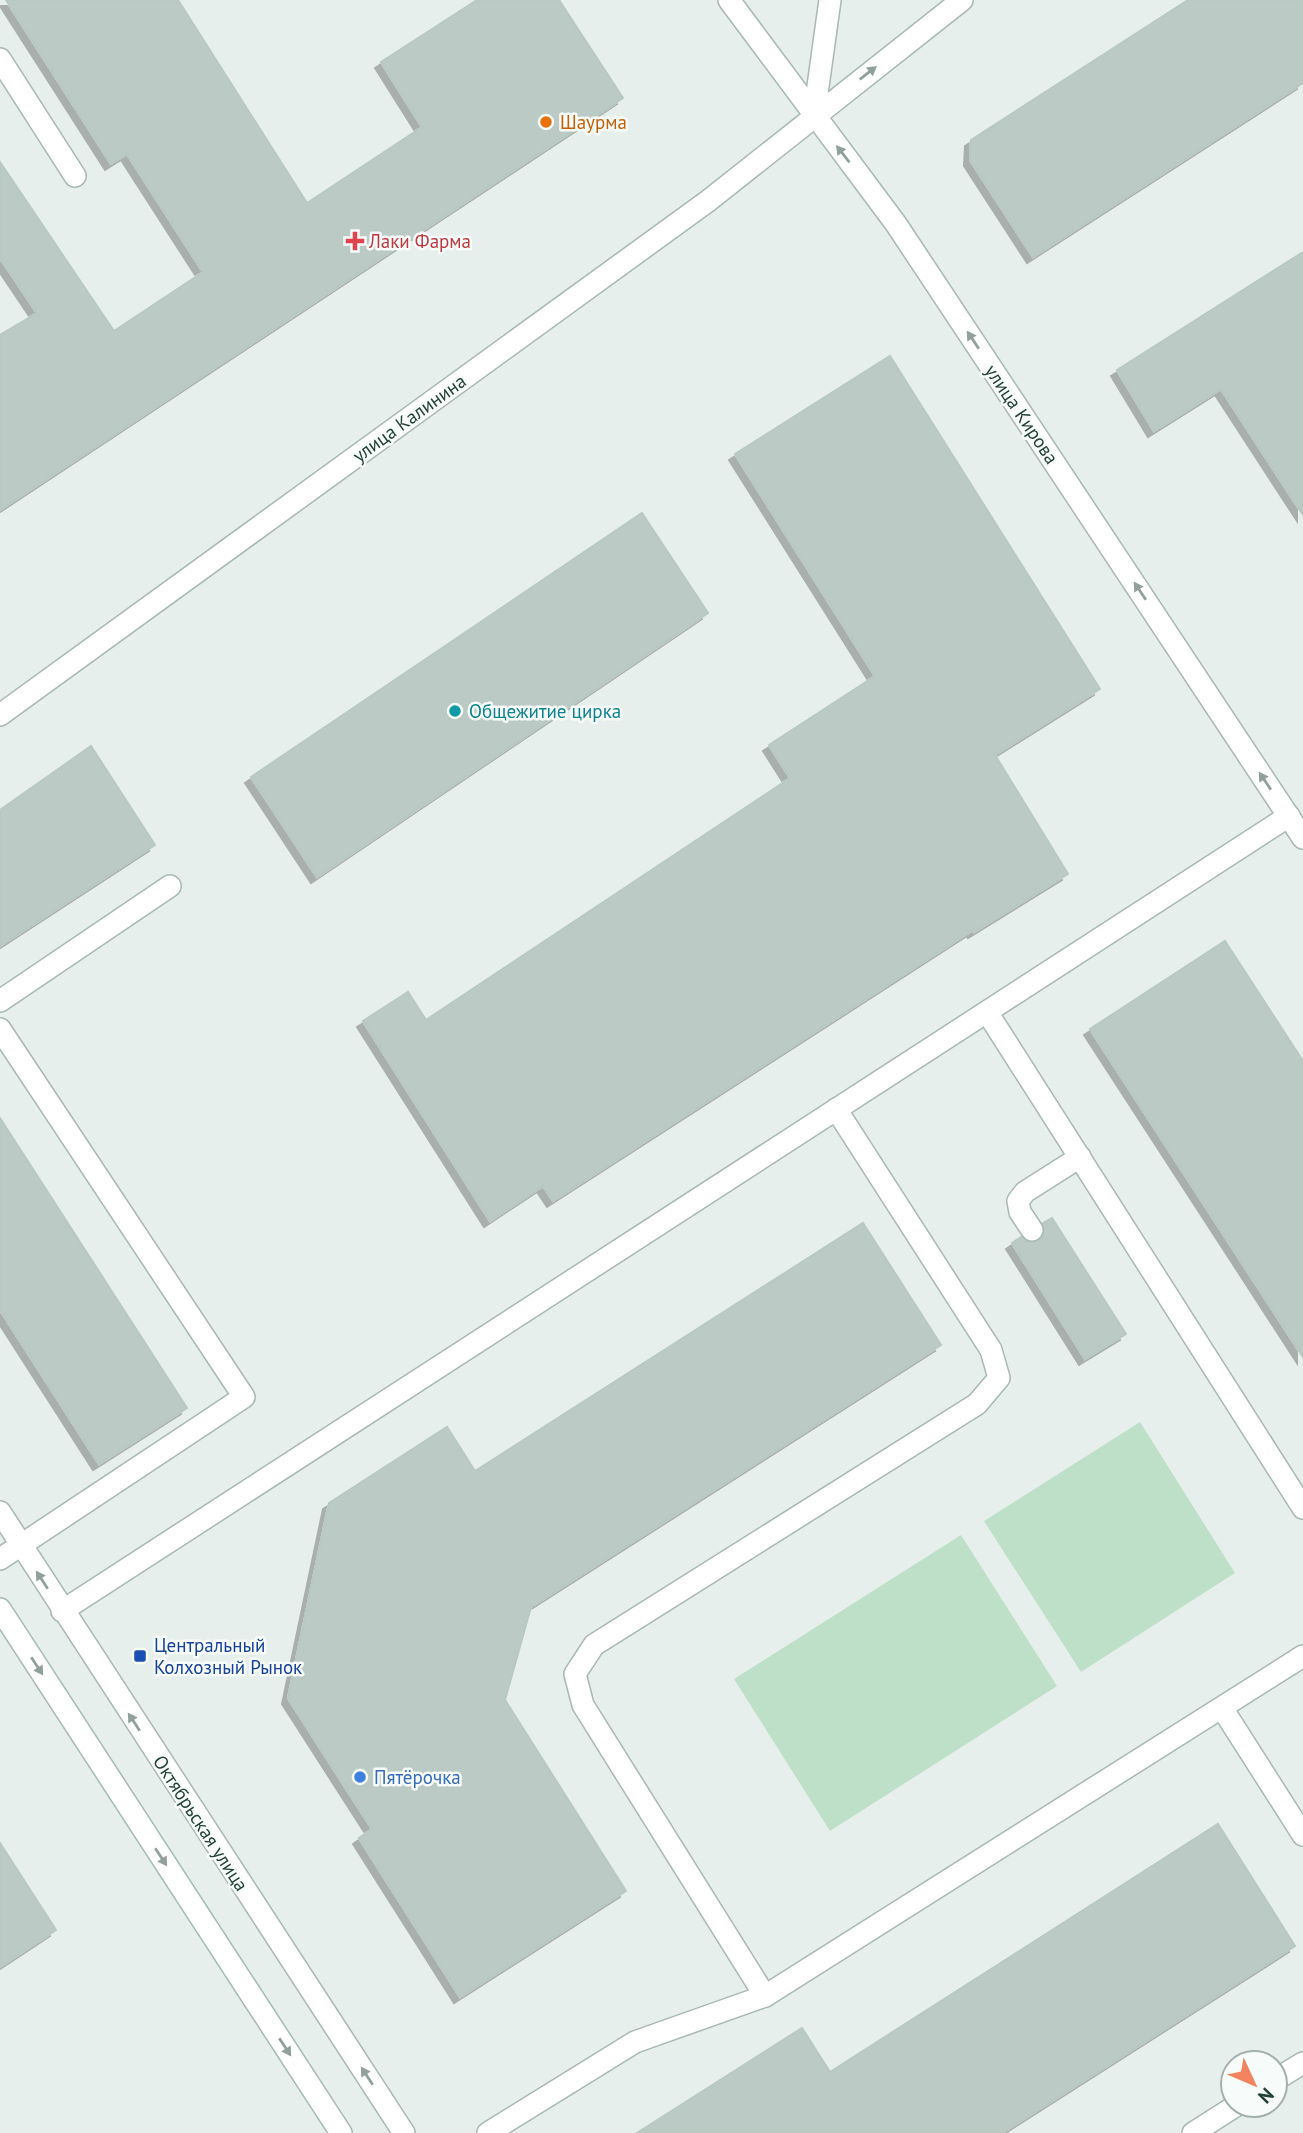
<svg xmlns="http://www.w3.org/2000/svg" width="1303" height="2133" viewBox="0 0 1303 2133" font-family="'PT Sans',sans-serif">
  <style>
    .green { fill: #bfe0c8 }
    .building { fill: #bbcac4; stroke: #b8c9c2; stroke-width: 2; filter: url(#shadow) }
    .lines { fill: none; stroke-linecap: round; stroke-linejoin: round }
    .service-casing { stroke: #a8b8b2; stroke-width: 24 }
    .minor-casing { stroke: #a8b8b2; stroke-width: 24 }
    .tertiary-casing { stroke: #a8b8b2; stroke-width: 24 }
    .secondary-casing { stroke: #a4bbb3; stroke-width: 24 }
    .service { stroke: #fff; stroke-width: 21 }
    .minor { stroke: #fff; stroke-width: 21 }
    .tertiary { stroke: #fff; stroke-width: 21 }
    .secondary { stroke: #fff; stroke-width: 21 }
    .oneway { fill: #92a09c }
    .food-dot { fill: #e8710a; stroke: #f7fbf9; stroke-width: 2.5 }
    .health-dot { fill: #e0444e; stroke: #f7fbf9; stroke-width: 2.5 }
    .culture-dot { fill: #0f9aa8; stroke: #f7fbf9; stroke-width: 2.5 }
    .transit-dot { fill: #1a4fb4; stroke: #f7fbf9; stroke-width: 2.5 }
    .shop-dot { fill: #3f7fe0; stroke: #f7fbf9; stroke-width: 2.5 }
    .labels { text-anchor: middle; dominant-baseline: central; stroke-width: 5; stroke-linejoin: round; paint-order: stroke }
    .food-label { font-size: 19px; fill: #c56008; stroke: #f7fbf9; text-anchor: start }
    .health-label { font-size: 19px; fill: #be3a42; stroke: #f7fbf9; text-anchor: start }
    .street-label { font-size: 19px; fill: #24423a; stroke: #f7fbf9 }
    .culture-label { font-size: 19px; fill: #0d838f; stroke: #f7fbf9; text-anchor: start }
    .transit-label { font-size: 19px; fill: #164399; stroke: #f7fbf9; text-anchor: start }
    .shop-label { font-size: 19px; fill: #366cbe; stroke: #f7fbf9; text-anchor: start }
  </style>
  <defs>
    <filter id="shadow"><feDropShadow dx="-6" dy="6" stdDeviation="0" flood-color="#0004"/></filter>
  </defs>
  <rect width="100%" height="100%" fill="#e6efeb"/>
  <g class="green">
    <path d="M 1140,1422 L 1235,1573 L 1081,1672 L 984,1521 Z"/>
    <path d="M 961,1535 L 1057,1686 L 830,1831 L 734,1679 Z"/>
  </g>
  <g class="building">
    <path d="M 6,0 L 178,0 L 307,203 L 422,127 L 381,62 L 477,0 L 559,0 L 623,98 L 0,510 L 0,335 L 37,313 L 0,258 L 0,162 L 114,331 L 203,272 L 127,154 L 111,164 Z"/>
    <path d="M 1188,0 L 1303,0 L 1303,83 L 1033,257 L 970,160 L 971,140 Z"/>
    <path d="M 1303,252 L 1303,515 L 1221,389 L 1154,431 L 1117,370 Z"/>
    <path d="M 890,356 L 1100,689 L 995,755 L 1068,874 L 974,932 L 973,930 L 553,1201 L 543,1186 L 490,1221 L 363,1021 L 408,992 L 426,1020 L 790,778 L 769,745 L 875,676 L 735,454 Z"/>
    <path d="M 642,513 L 708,613 L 317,877 L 251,777 Z"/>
    <path d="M 91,746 L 155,845 L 0,946 L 0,810 Z"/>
    <path d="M 1225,941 L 1303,1061 L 1303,1357 L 1090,1029 Z"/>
    <path d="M 0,1118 L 187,1408 L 99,1464 L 0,1310 Z"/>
    <path d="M 1052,1218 L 1126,1334 L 1085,1359 L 1012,1243 L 1021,1237 L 1027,1242 L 1039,1241 L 1044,1235 L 1043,1223 Z"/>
    <path d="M 863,1223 L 941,1345 L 531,1607 L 505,1700 L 626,1891 L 460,1997 L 359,1838 L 372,1829 L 288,1698 L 329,1503 L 447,1427 L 475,1471 Z"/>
    <path d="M 1218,1824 L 1295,1946 L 1002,2133 L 637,2133 L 802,2028 L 830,2072 Z"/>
    <path d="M 0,1843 L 56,1930 L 0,1967 Z"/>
  </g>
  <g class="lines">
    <g class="service-casing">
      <g id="service">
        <path d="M 0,59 L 75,176"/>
        <path d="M 0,1001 L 170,886"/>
        <path d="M 987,1012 L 1303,1508"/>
        <path d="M 0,1029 L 244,1397 L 0,1559"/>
        <path d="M 1032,1230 L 1020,1212 L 1018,1201 L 1025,1192 L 1080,1157"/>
        <path d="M 62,1611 L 1289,816"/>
        <path d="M 1222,1708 L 1303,1835"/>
        <path d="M 765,1996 L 583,1705 L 575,1674 L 594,1645 L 977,1404 L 999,1378 L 991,1350 L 836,1109"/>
        <path d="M 1275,2080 L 1303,2063"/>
        <path d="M 488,2133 L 635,2042 L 765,1996 L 1303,1656"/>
        <path d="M 1193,2133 L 1237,2105"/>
      </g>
    </g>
    <g class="minor-casing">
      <path id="minor" d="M 729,0 L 896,224 L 1303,838"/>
    </g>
    <g class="tertiary-casing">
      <g id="tertiary">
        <path d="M 814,115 L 830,0"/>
        <path d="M 0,715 L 708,201 L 962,0"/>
        <path d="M 0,1512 L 404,2133"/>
      </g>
    </g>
    <g class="secondary-casing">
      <path id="secondary" d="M 0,1609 L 341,2133"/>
    </g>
    <use href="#service" class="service"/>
    <use href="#minor" class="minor"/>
    <use href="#tertiary" class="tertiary"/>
    <use href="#secondary" class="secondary"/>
  </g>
  <defs><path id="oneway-solid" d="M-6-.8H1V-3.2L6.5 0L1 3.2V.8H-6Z" transform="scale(1.75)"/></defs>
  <g class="oneway">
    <use href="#oneway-solid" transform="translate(868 73) rotate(-38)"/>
    <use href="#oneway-solid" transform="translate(843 154) rotate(-128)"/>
    <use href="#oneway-solid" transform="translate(973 340) rotate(-124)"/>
    <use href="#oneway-solid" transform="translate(1140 591) rotate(-124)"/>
    <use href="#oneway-solid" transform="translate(1265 781) rotate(-124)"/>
    <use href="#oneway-solid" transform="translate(42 1580) rotate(-123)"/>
    <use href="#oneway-solid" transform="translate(37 1666) rotate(57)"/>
    <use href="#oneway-solid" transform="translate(134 1722) rotate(-123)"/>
    <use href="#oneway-solid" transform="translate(161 1857) rotate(57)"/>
    <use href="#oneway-solid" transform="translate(285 2047) rotate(57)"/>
    <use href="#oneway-solid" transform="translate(367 2076) rotate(-123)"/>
  </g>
  <circle class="food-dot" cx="546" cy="122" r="7"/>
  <path class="health-dot" d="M351.5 230.5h7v7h7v7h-7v7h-7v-7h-7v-7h7z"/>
  <circle class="culture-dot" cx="455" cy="711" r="7"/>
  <rect class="transit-dot" x="133" y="1649" width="14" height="14" rx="3.5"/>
  <circle class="shop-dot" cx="360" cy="1777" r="7"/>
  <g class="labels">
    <g class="food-label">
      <text x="560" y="122">Шаурма</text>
    </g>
    <g class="health-label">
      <text x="369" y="241">Лаки Фарма</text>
    </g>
    <g class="street-label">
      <text transform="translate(1022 414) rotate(56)">улица Кирова</text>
      <text transform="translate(409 418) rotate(-36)">улица Калинина</text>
      <text transform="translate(201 1823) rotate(57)">Октябрьская улица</text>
    </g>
    <g class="culture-label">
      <text x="469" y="711">Общежитие цирка</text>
    </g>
    <g class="transit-label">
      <text x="154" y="1645">Центральный<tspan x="154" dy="22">Колхозный Рынок</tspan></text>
    </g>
    <g class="shop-label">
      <text x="374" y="1777">Пятёрочка</text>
    </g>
  </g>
  <g transform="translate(1254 2084) rotate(134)"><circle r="33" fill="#f7fbf9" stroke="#a3b1ad" stroke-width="2"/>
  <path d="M0-5L12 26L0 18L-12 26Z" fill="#f4845f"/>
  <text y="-10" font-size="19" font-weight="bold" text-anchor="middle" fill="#24423a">N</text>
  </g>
</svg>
